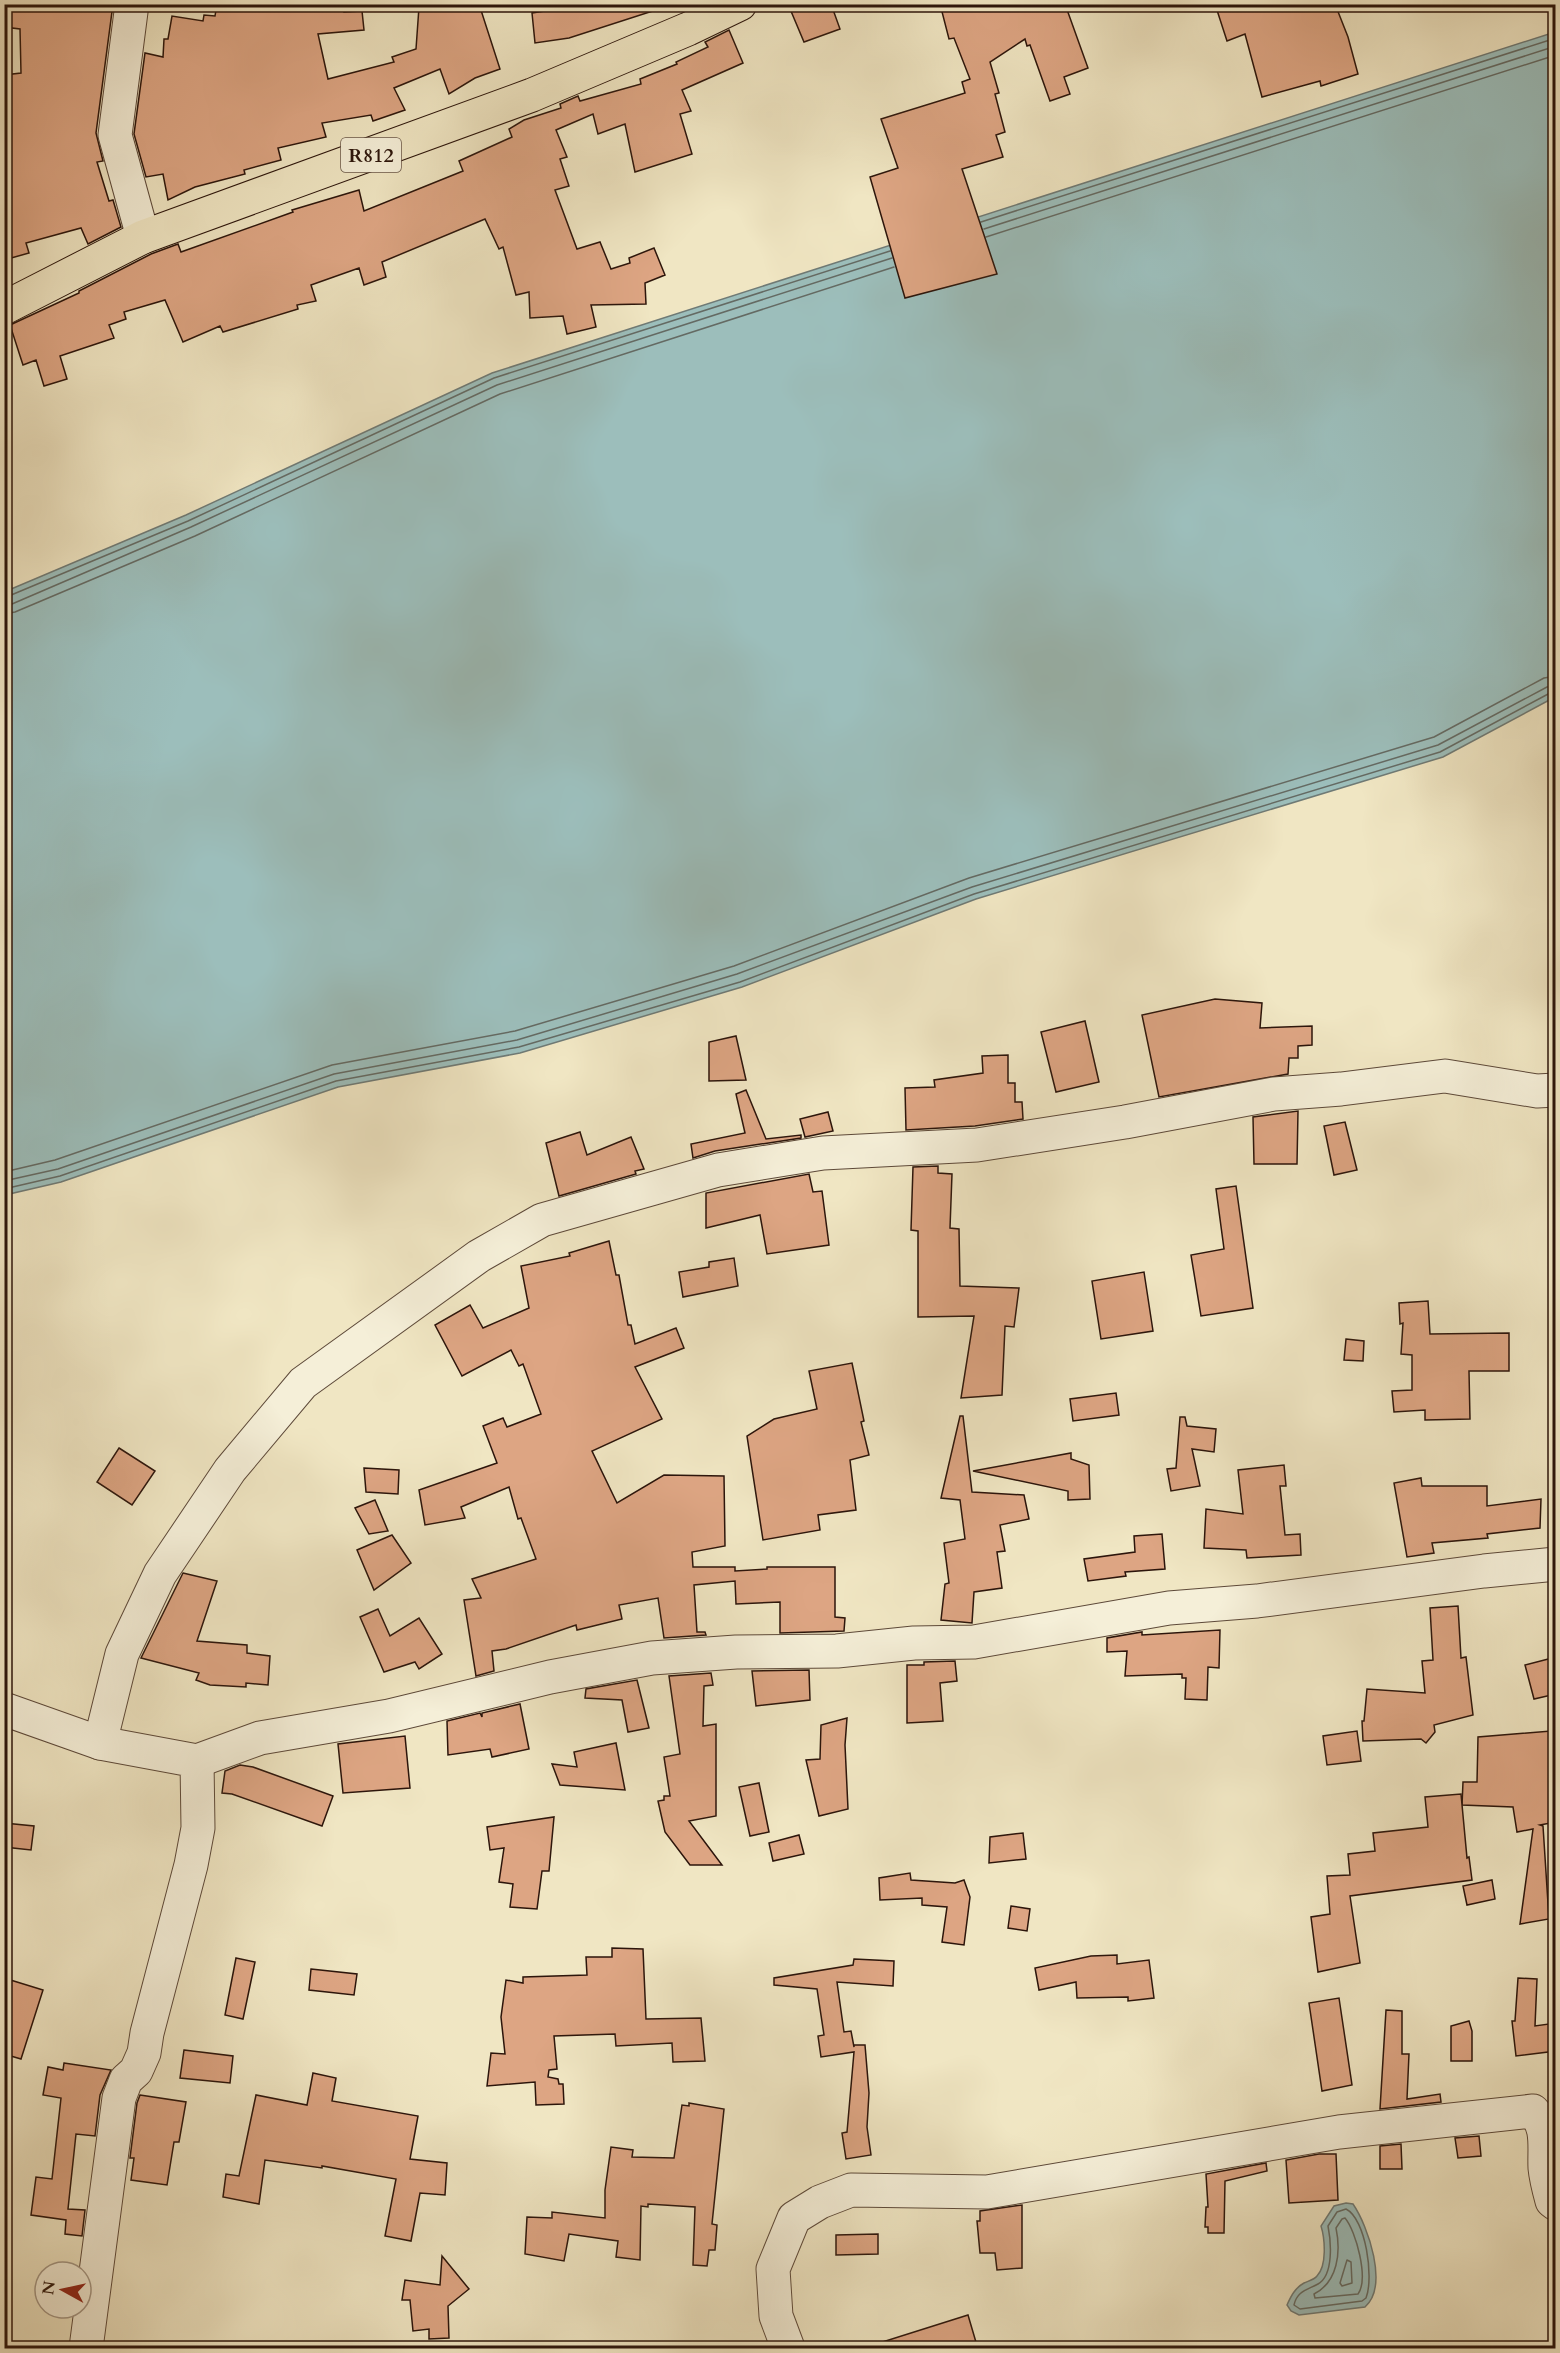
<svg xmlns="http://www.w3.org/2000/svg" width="1560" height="2353" viewBox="0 0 1560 2353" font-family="Cardo,serif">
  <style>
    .water { fill: #9cbebb; stroke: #6f7a75; stroke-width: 1.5 }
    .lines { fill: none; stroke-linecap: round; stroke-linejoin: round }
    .shore { stroke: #646a63; stroke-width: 1.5 }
    .building { fill: #dda583; stroke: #2c150b; stroke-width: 1.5 }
    .minor-casing { stroke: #5d4939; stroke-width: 35 }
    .major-casing { stroke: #2c150b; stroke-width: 35 }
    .minor { stroke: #f5efd8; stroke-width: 33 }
    .major { stroke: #f0e6c3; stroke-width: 33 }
    .labels { text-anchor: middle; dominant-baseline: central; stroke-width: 6; stroke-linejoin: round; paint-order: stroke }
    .shield { fill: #f5efd8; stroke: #685648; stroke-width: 1.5 }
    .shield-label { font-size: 20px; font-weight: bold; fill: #2c150b }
  </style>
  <rect width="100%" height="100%" fill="#f0e6c3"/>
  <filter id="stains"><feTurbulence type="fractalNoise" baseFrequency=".00333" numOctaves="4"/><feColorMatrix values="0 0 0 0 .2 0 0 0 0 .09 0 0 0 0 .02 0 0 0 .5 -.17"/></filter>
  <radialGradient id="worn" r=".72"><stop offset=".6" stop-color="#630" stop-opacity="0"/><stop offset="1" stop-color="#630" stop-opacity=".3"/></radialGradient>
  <g class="water">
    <path d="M 1555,32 L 1555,697 L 1443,757 L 976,899 L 742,987 L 520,1053 L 338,1087 L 61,1182 L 5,1195 L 4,592 L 186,515 L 492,373 Z"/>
    <path d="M 1346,2203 L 1353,2204 C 1368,2226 1389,2286 1365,2307 L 1299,2315 L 1291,2311 L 1287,2305 C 1291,2296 1295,2288 1304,2283 C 1308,2281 1314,2280 1317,2276 C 1327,2266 1325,2239 1321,2226 L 1334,2206 Z"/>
  </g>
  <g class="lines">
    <g class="shore">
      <path d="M 981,222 L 1556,38"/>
      <path d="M 984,229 L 1556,46"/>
      <path d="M 986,237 L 1556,55"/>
      <path d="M 4,598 L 188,521 L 494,378 L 890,251"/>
      <path d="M 4,605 L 12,604 L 191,527 L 497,385 L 892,258"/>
      <path d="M 4,614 L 15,612 L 195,536 L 500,394 L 894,267"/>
      <path d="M 4,1172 L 55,1160 L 332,1065 L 515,1031 L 734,966 L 969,878 L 1434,737 L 1544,678 L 1556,676"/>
      <path d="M 4,1181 L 58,1169 L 334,1074 L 517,1040 L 737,974 L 972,887 L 1438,745 L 1547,687 L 1556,685"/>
      <path d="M 4,1189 L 60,1176 L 336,1081 L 519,1047 L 740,982 L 974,894 L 1440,752 L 1550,693 L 1556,693"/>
      <path d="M 1346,2209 C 1366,2219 1374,2278 1366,2298 L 1362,2301 L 1300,2309 L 1294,2305 C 1297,2291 1307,2290 1318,2284 C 1334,2275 1331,2241 1328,2226 L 1337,2212 Z"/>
      <path d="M 1345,2218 C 1356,2231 1369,2279 1358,2294 L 1315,2298 L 1314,2294 C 1338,2282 1341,2252 1336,2228 L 1342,2219 Z"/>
      <path d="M 1347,2260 L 1351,2262 L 1352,2283 L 1342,2286 L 1340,2283 Z"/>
    </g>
  </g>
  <g class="building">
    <path d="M 4,4 L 113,4 L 96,133 L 103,161 L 97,162 L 109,201 L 113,200 L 121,227 L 88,244 L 81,228 L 26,243 L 29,253 L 4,260 L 4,75 L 21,73 L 20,29 L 4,27 Z"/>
    <path d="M 217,4 L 344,4 L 344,12 L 362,11 L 364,30 L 318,34 L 328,79 L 394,62 L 392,57 L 416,49 L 419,7 L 479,4 L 500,69 L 475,78 L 449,94 L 440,69 L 394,88 L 405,110 L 373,121 L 371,115 L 322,123 L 326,137 L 278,148 L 281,160 L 244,170 L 245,174 L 195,187 L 168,200 L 163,174 L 146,177 L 134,134 L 145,53 L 163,57 L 164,39 L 168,39 L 172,16 L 203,21 L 204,15 L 215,16 Z"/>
    <path d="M 589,4 L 658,4 L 659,9 L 569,38 L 535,43 L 532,13 Z"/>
    <path d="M 788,4 L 831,4 L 840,29 L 804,42 Z"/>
    <path d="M 940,4 L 1065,4 L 1088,68 L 1064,77 L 1070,94 L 1050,101 L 1030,45 L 1027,46 L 1025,39 L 990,62 L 999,93 L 995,94 L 1005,132 L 996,135 L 1003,157 L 962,169 L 997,274 L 905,298 L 870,177 L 898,168 L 881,119 L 965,93 L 962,82 L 970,79 L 954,38 L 949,39 Z"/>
    <path d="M 1215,4 L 1335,4 L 1348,37 L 1358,74 L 1321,86 L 1320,81 L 1262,97 L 1245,34 L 1227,41 Z"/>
    <path d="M 729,30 L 743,63 L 682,90 L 691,111 L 680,114 L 692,154 L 635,172 L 625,124 L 598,134 L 593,114 L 556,130 L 567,157 L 560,159 L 569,186 L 555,190 L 577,249 L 600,242 L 611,269 L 630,263 L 629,258 L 654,248 L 665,275 L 645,283 L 646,304 L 591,305 L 596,327 L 567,334 L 563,316 L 530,318 L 529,292 L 516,295 L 503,247 L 499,249 L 485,219 L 382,262 L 386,277 L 364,285 L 359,268 L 311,285 L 316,301 L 297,305 L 298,309 L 223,332 L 220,326 L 183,342 L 165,300 L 124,312 L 126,319 L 109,325 L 114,338 L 60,356 L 67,379 L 44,386 L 36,360 L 23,365 L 10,325 L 79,293 L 79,291 L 151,254 L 178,244 L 181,252 L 293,212 L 292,210 L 359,190 L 364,211 L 463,171 L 459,161 L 512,137 L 509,129 L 524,120 L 561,108 L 560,104 L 578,96 L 580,101 L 641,84 L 640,79 L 677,64 L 676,62 L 708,47 L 705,42 Z"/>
    <path d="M 1215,999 L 1262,1003 L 1260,1028 L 1312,1026 L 1312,1045 L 1298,1046 L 1298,1058 L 1289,1058 L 1288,1074 L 1159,1097 L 1142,1015 Z"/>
    <path d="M 1085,1021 L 1099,1082 L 1056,1092 L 1041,1032 Z"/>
    <path d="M 736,1036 L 746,1080 L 709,1081 L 709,1042 Z"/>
    <path d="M 1008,1055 L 1008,1083 L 1015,1083 L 1015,1102 L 1022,1102 L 1023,1119 L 975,1126 L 906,1130 L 905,1088 L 935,1087 L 934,1080 L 983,1073 L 982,1056 Z"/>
    <path d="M 746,1090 L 766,1139 L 801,1135 L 801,1138 L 715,1151 L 693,1158 L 691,1144 L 745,1133 L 736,1094 Z"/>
    <path d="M 1298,1111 L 1297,1164 L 1254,1164 L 1253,1117 Z"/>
    <path d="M 828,1112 L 833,1131 L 805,1137 L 800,1119 Z"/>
    <path d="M 1345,1122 L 1357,1170 L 1334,1175 L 1324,1126 Z"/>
    <path d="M 580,1132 L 587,1155 L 631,1137 L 644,1169 L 635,1171 L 636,1174 L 559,1196 L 546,1143 Z"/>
    <path d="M 938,1166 L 938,1173 L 952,1174 L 950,1228 L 959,1229 L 960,1286 L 1019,1288 L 1014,1327 L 1005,1326 L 1002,1395 L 961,1398 L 974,1316 L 918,1317 L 918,1231 L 911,1230 L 913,1167 Z"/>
    <path d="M 809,1174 L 813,1192 L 822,1191 L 829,1245 L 767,1254 L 760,1215 L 706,1228 L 706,1193 Z"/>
    <path d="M 1236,1186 L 1253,1308 L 1201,1316 L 1191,1255 L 1224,1249 L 1216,1189 Z"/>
    <path d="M 609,1241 L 616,1275 L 619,1275 L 628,1325 L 631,1325 L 635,1344 L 676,1328 L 684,1348 L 635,1367 L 662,1419 L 592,1451 L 617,1503 L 664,1475 L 724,1476 L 725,1546 L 692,1552 L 693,1567 L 735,1567 L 735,1571 L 767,1569 L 767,1567 L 835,1567 L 835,1617 L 845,1618 L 844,1631 L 780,1633 L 780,1602 L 736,1604 L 735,1581 L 694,1585 L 697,1632 L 705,1632 L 706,1635 L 664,1638 L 658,1598 L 619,1605 L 622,1619 L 577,1630 L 576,1625 L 506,1649 L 492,1651 L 494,1671 L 476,1676 L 464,1600 L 481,1598 L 472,1579 L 536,1559 L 521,1518 L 518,1519 L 509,1487 L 461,1507 L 465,1518 L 425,1525 L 419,1490 L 497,1463 L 483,1426 L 503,1418 L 507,1427 L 541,1414 L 523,1364 L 519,1366 L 511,1350 L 462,1376 L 435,1325 L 470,1305 L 483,1328 L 529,1308 L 521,1266 L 570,1256 L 569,1253 Z"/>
    <path d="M 734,1258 L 738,1286 L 683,1297 L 679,1272 L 709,1267 L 709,1262 Z"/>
    <path d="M 1144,1272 L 1153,1331 L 1101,1339 L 1092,1281 Z"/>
    <path d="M 1428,1301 L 1430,1334 L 1509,1333 L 1509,1371 L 1469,1371 L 1470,1419 L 1425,1420 L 1425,1410 L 1394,1412 L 1392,1391 L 1412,1390 L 1412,1355 L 1401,1354 L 1403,1323 L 1400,1324 L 1399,1303 Z"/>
    <path d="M 1346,1339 L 1364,1341 L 1363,1361 L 1344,1360 Z"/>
    <path d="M 852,1363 L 864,1421 L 861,1422 L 869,1455 L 850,1460 L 856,1510 L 818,1515 L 820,1530 L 763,1540 L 747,1436 L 774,1419 L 817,1409 L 809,1371 Z"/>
    <path d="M 1116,1393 L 1119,1415 L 1073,1421 L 1070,1399 Z"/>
    <path d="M 960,1416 L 963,1416 L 972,1492 L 1024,1495 L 1029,1519 L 1000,1525 L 1005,1551 L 997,1552 L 1002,1588 L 974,1592 L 972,1623 L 941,1620 L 945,1584 L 949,1583 L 944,1543 L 965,1539 L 960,1500 L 941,1498 Z"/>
    <path d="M 1180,1417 L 1185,1417 L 1187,1426 L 1216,1429 L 1214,1452 L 1192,1449 L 1200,1486 L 1171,1491 L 1167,1469 L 1176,1468 Z"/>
    <path d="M 119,1448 L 155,1471 L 132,1505 L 97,1482 Z"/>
    <path d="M 1071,1453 L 1071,1459 L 1089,1465 L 1090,1499 L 1068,1500 L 1068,1491 L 973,1471 Z"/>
    <path d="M 1284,1465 L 1286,1486 L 1280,1486 L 1285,1535 L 1300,1534 L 1301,1555 L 1247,1558 L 1246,1550 L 1204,1548 L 1206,1509 L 1243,1514 L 1238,1470 Z"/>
    <path d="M 364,1468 L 399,1470 L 398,1494 L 366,1492 Z"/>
    <path d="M 1421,1478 L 1422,1486 L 1487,1486 L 1487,1506 L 1541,1499 L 1540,1528 L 1487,1534 L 1488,1538 L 1432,1543 L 1434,1553 L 1407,1557 L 1394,1483 Z"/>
    <path d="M 375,1500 L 388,1531 L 369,1534 L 355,1508 Z"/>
    <path d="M 1162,1534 L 1165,1569 L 1125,1572 L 1126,1576 L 1088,1581 L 1084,1559 L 1135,1552 L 1134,1536 Z"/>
    <path d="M 392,1535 L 411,1563 L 374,1590 L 357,1550 Z"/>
    <path d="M 183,1573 L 217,1581 L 197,1641 L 247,1645 L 247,1653 L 270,1656 L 268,1685 L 246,1683 L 246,1687 L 210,1685 L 196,1680 L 199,1673 L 141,1658 Z"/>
    <path d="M 1458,1606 L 1461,1658 L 1466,1657 L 1473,1715 L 1434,1725 L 1435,1732 L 1426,1743 L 1421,1739 L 1363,1741 L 1362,1721 L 1364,1721 L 1367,1689 L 1425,1693 L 1422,1661 L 1433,1660 L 1430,1608 Z"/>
    <path d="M 378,1609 L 390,1636 L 419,1618 L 442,1654 L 419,1669 L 415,1662 L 384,1672 L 360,1617 Z"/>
    <path d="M 1220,1630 L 1219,1668 L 1208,1667 L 1207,1700 L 1185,1699 L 1186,1678 L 1182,1678 L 1182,1674 L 1125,1676 L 1127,1651 L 1107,1652 L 1107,1638 L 1142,1632 L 1142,1635 Z"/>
    <path d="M 1556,1657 L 1556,1694 L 1534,1699 L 1525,1665 Z"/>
    <path d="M 955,1661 L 957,1681 L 940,1683 L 943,1721 L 907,1723 L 907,1665 L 924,1665 L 924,1662 Z"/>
    <path d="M 809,1670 L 810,1700 L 756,1706 L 752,1671 Z"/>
    <path d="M 711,1673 L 713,1685 L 704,1686 L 703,1726 L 716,1724 L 716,1816 L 689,1821 L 722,1865 L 690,1865 L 665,1832 L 658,1801 L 664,1800 L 664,1796 L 670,1796 L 664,1757 L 680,1754 L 669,1676 Z"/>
    <path d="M 637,1680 L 649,1728 L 628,1732 L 622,1700 L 585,1698 L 586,1689 Z"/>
    <path d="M 520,1704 L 529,1749 L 492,1757 L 490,1749 L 448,1755 L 447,1721 L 480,1713 L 482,1717 L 482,1713 Z"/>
    <path d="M 847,1718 L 845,1745 L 848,1809 L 819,1816 L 806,1760 L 820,1759 L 821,1725 Z"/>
    <path d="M 1357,1731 L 1361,1761 L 1327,1765 L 1323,1736 Z"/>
    <path d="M 1551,1731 L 1553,1753 L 1556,1752 L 1556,1822 L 1540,1825 L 1543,1826 L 1549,1919 L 1520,1924 L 1533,1829 L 1517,1832 L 1513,1807 L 1462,1805 L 1463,1782 L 1477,1782 L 1478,1737 Z"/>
    <path d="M 405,1736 L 410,1788 L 343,1793 L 338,1744 Z"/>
    <path d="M 616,1743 L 625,1790 L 560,1785 L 552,1764 L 577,1767 L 574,1752 Z"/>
    <path d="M 240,1765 L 253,1767 L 333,1796 L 322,1826 L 232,1794 L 222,1793 L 225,1771 Z"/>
    <path d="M 759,1783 L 769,1832 L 750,1836 L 739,1787 Z"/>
    <path d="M 1461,1794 L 1467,1858 L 1469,1857 L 1472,1880 L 1350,1896 L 1360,1963 L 1318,1972 L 1311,1917 L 1330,1914 L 1327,1876 L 1350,1875 L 1348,1854 L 1375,1851 L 1373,1833 L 1428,1827 L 1425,1797 Z"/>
    <path d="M 554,1817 L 549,1871 L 542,1871 L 537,1909 L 510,1907 L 513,1884 L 499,1882 L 504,1848 L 490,1850 L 487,1827 Z"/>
    <path d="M 4,1823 L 34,1826 L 31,1850 L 4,1847 Z"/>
    <path d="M 1023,1833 L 1026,1859 L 989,1863 L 990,1837 Z"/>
    <path d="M 799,1835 L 804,1854 L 773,1861 L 769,1843 Z"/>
    <path d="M 910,1873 L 911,1880 L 955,1883 L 964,1880 L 970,1897 L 964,1945 L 942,1942 L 947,1907 L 922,1905 L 922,1898 L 880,1900 L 879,1878 Z"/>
    <path d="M 1492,1880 L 1495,1899 L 1467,1905 L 1463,1886 Z"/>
    <path d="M 1011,1906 L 1030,1909 L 1027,1931 L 1008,1928 Z"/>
    <path d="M 612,1948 L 643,1949 L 646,2019 L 701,2018 L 705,2061 L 673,2062 L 672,2043 L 616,2046 L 615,2034 L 554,2036 L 557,2069 L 549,2070 L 548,2077 L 558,2079 L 559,2084 L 563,2084 L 564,2104 L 536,2105 L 535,2082 L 487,2086 L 491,2053 L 505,2054 L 501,2017 L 506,1980 L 523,1983 L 523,1977 L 587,1975 L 586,1957 L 612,1957 Z"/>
    <path d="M 1117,1955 L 1117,1964 L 1149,1960 L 1154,1998 L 1128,2001 L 1128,1997 L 1077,1998 L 1076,1982 L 1039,1990 L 1035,1968 L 1091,1956 Z"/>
    <path d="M 236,1958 L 255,1962 L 243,2019 L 225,2015 Z"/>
    <path d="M 854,1959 L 894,1961 L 893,1986 L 837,1982 L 844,2032 L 851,2031 L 854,2047 L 854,2045 L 865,2045 L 869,2093 L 867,2127 L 871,2155 L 846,2159 L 842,2133 L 847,2132 L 854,2052 L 821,2057 L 818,2036 L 824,2035 L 817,1989 L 774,1985 L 774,1978 L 853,1965 Z"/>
    <path d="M 311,1969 L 357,1974 L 354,1995 L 309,1990 Z"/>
    <path d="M 4,1978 L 43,1990 L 21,2059 L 4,2054 Z"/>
    <path d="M 1518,1978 L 1537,1979 L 1535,2026 L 1556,2023 L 1556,2051 L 1516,2056 L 1512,2021 L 1515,2021 Z"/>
    <path d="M 1339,1998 L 1352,2085 L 1322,2091 L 1309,2003 Z"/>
    <path d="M 1386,2010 L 1402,2011 L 1402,2054 L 1409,2054 L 1407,2099 L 1440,2094 L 1441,2102 L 1380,2109 Z"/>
    <path d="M 1469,2021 L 1472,2031 L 1472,2061 L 1451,2061 L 1451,2026 Z"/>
    <path d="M 184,2050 L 233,2056 L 230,2083 L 180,2078 Z"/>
    <path d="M 64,2063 L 111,2070 L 100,2095 L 95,2136 L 76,2134 L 68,2209 L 85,2210 L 82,2236 L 65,2234 L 66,2220 L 31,2215 L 36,2177 L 52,2179 L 61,2098 L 43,2095 L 48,2067 L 63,2070 Z"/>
    <path d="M 313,2073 L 336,2078 L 332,2101 L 418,2116 L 410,2159 L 447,2163 L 445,2195 L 420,2193 L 411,2241 L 385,2236 L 396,2179 L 322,2166 L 322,2168 L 265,2160 L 259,2204 L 223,2197 L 226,2174 L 239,2176 L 256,2095 L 307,2105 Z"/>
    <path d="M 140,2095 L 186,2102 L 179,2142 L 174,2142 L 167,2185 L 131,2180 L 134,2158 L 130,2158 L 137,2103 Z"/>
    <path d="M 689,2103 L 724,2109 L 712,2224 L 717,2225 L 715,2250 L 709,2250 L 707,2266 L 693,2265 L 695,2207 L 648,2204 L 648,2207 L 641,2206 L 640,2260 L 616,2257 L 618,2241 L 569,2234 L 564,2261 L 525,2254 L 527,2217 L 552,2218 L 552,2212 L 605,2218 L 605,2190 L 611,2147 L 633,2150 L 632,2157 L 674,2158 L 682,2105 L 689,2106 Z"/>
    <path d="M 1479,2136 L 1481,2156 L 1458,2158 L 1455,2138 Z"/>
    <path d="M 1401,2144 L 1402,2169 L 1380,2169 L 1380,2146 Z"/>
    <path d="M 1319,2154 L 1336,2154 L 1338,2200 L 1289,2203 L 1286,2160 Z"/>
    <path d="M 1266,2163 L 1267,2171 L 1225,2181 L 1224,2233 L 1208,2233 L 1208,2227 L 1205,2227 L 1206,2207 L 1208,2207 L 1206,2174 Z"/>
    <path d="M 1022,2205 L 1022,2268 L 997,2270 L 995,2253 L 980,2253 L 977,2221 L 980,2221 L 980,2211 Z"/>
    <path d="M 878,2234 L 878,2254 L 836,2255 L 836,2235 Z"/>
    <path d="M 442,2256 L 469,2289 L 448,2306 L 449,2338 L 429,2339 L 429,2329 L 413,2331 L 410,2300 L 402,2300 L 405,2280 L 440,2285 Z"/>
    <path d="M 968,2315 L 978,2349 L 877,2349 L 876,2344 Z"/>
  </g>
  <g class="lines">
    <g class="minor-casing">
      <g id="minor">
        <path d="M 132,4 L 115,135 L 143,237"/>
        <path d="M 4,1709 L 100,1743"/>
        <path d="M 197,1761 L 260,1738 L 389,1716 L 550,1677 L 652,1658 L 736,1652 L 837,1651 L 914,1643 L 974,1642 L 1169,1608 L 1257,1601 L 1484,1571 L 1556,1564"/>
        <path d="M 86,2348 L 119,2098 L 126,2080 L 136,2071 L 144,2053 L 147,2033 L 191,1865 L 198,1828 L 197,1761 L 100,1743 L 122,1654 L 160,1574 L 230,1470 L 303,1383 L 479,1256 L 542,1220 L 718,1170 L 823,1153 L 977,1145 L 1125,1122 L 1274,1094 L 1341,1089 L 1445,1076 L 1537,1091 L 1556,1090"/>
        <path d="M 788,2348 L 776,2316 L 773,2269 L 794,2218 L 820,2202 L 851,2190 L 987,2192 L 1339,2132 L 1533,2111 C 1549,2127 1544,2147 1545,2168 C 1546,2179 1549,2190 1552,2201 L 1556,2204"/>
      </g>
    </g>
    <g class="major-casing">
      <path id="major" d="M 4,308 L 143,237 L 532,95 L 688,29 L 740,4"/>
    </g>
    <use href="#minor" class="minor"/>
    <use href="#major" class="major"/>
  </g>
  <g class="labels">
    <rect class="shield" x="341" y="138" width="60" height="34" rx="4.5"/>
    <g class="shield-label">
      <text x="371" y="155">R812</text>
    </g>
  </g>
  <rect width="1560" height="2353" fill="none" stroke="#f0e6c3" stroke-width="24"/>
  <rect x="6" y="6" width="1548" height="2341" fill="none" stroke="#2c150b" stroke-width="3"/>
  <rect x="12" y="12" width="1536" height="2329" fill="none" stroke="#2c150b" stroke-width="1.5"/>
  <g transform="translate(63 2290) rotate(278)"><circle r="28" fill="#f5efd8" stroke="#a59886" stroke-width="1.5"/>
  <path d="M0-4.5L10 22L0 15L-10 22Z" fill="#8f2418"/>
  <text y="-9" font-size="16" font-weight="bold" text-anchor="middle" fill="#2c150b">N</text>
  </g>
  <rect width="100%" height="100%" filter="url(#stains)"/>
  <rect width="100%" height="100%" fill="url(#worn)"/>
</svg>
